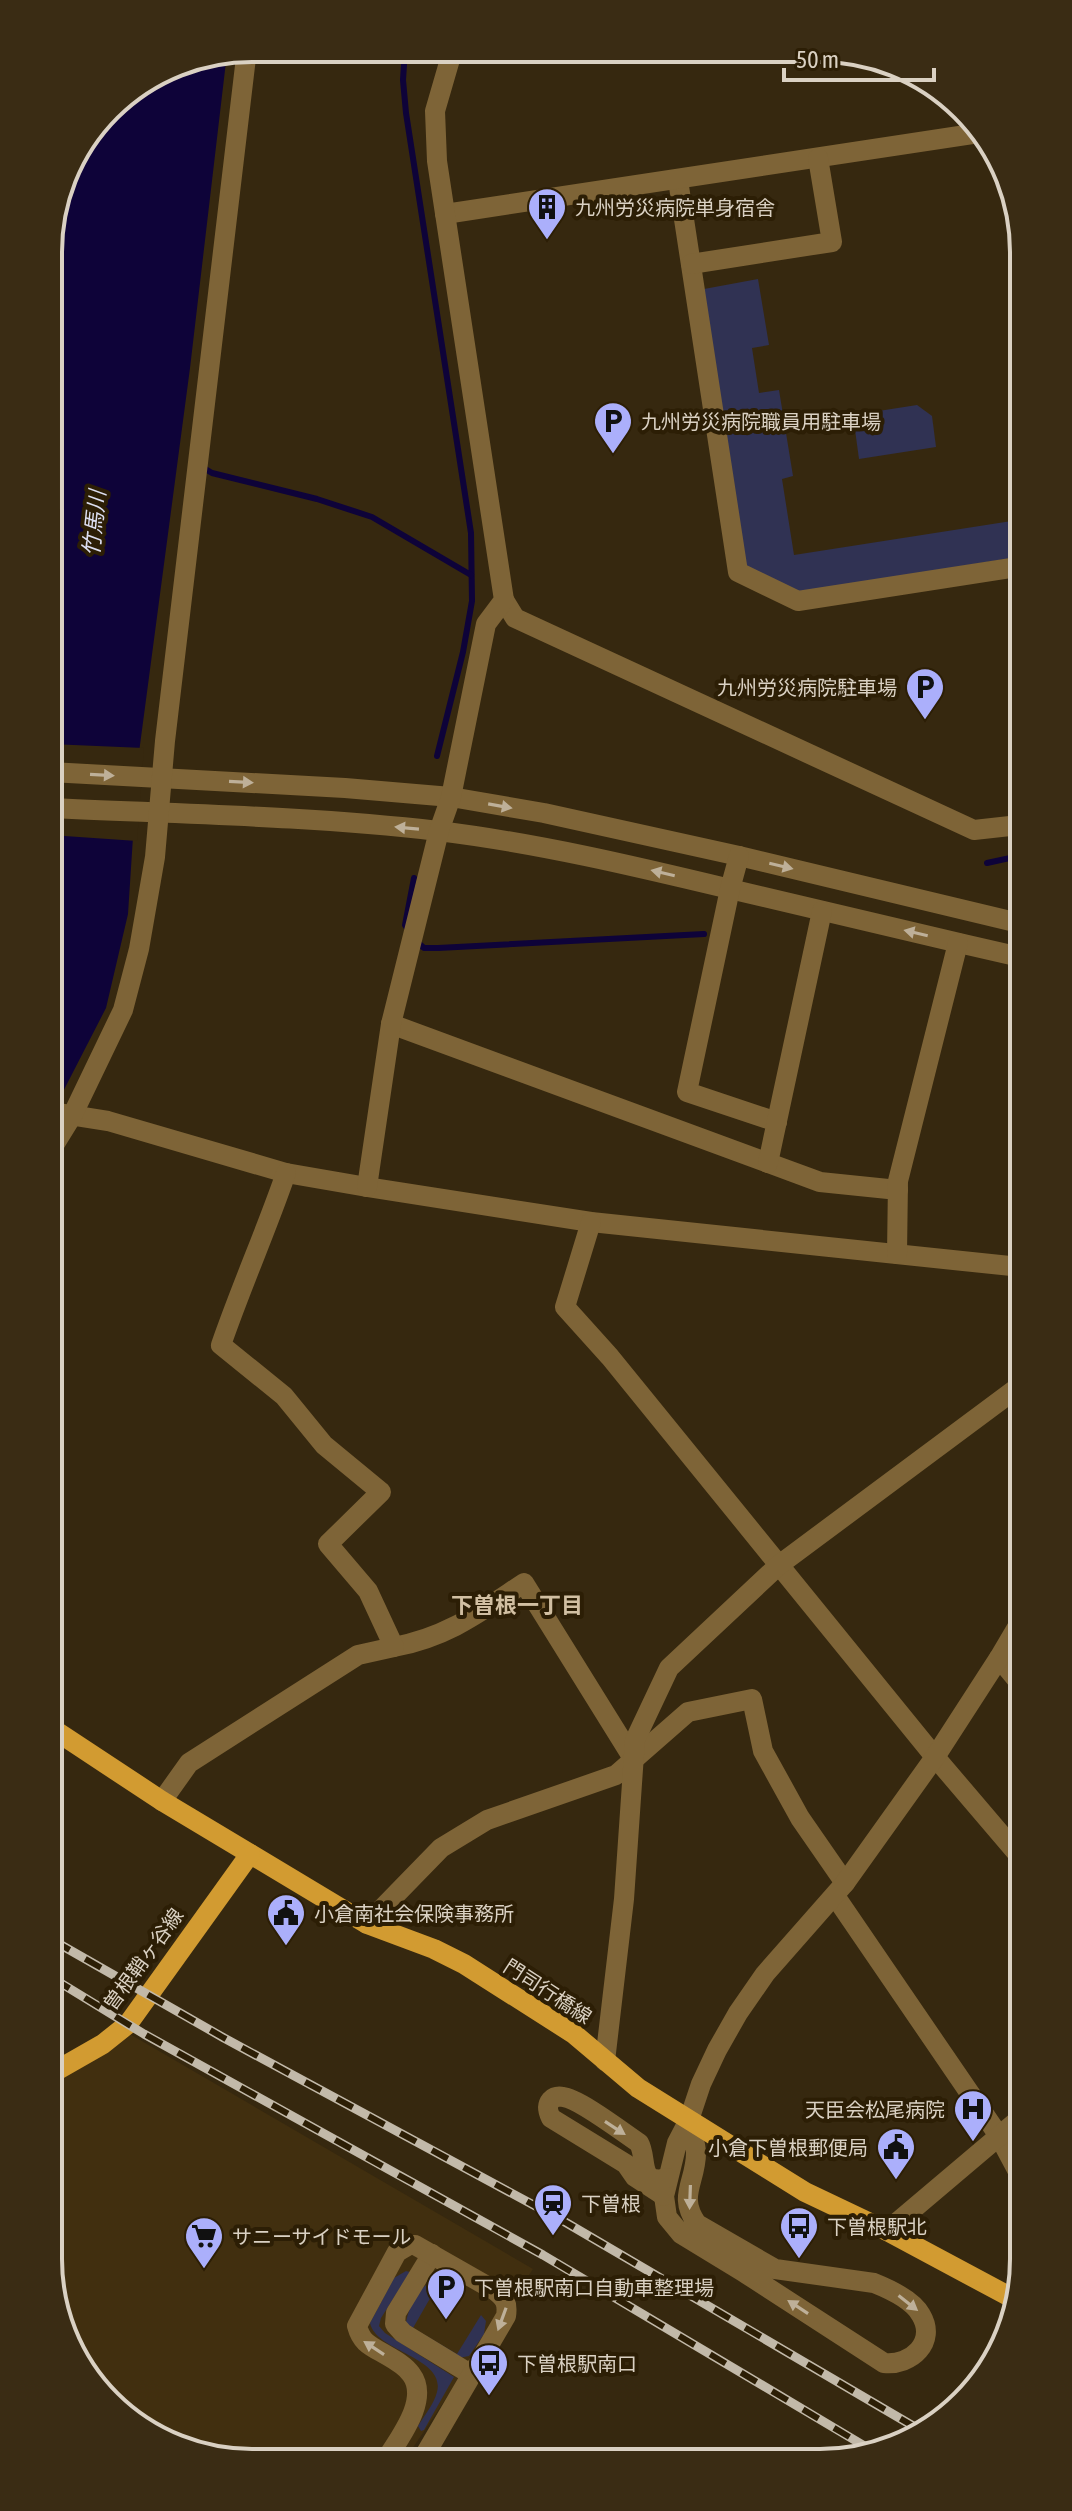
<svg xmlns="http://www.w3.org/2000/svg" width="1072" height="2511" viewBox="0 0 1072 2511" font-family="'Asap Condensed','Noto Sans JP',sans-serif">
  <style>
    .built { fill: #412f0f }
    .green { fill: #303253 }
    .water { fill: #0e0339 }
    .pier { fill: #36280f }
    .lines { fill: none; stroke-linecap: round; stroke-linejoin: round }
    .stream { stroke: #0e0339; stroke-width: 6 }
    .minor { stroke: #7e6437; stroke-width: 20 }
    .major { stroke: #d29b31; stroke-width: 20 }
    .rail-casing { stroke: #c2b9a9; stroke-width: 9 }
    .rail { stroke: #2c1e05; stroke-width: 6; stroke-dasharray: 18; stroke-linecap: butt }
    .oneway { fill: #beb099 }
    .labels { text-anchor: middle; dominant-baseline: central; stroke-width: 8; stroke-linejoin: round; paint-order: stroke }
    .poi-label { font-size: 20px; fill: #dad1c3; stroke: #2c1e05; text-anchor: start }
    .street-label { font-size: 20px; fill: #dad1c3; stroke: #2c1e05 }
    .water-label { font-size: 22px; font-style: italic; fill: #dcdef0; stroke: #2c1e05 }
    .neighbourhood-label { font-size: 22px; font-weight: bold; fill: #d1bfa2; stroke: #2c1e05 }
    .rim { fill: none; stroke: #dad1c3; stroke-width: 4 }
  </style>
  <rect width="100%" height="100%" fill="#36280f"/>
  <path class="built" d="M 128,2033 L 533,2269 L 406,2458 L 212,2459 L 108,2404 L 55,2312 L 54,2082 Z"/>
  <g class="green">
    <path d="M 758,279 L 769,345 L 752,348 L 759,393 L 779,390 L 793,476 L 782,479 L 794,555 L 1018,520 L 1018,557 L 800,592 L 749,569 L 746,564 L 704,289 Z"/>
    <path d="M 917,405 L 932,416 L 936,447 L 859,459 L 853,415 Z"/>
    <path d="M 406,2271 L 410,2272 L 381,2318 L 379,2326 L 385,2333 L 454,2377 L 424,2430 L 421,2431 L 418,2426 C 424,2416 434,2404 437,2392 C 446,2357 376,2352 370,2323 L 394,2278 Z"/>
    <path d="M 428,2284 L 436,2288 L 413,2328 L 457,2354 L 481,2315 L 486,2321 L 484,2334 L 469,2356 L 459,2358 L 406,2324 C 407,2312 417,2289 428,2284 Z"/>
  </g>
  <path class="water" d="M 227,53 L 190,368 L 138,760 L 128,914 L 106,1008 L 51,1115 L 50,232 L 69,161 L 117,99 L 174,63 Z"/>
  <path class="pier" d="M 50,744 L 144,748 L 137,841 L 50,835 Z"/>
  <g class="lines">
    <g class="stream">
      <path d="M 405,49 L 403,80 L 406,113 L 471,533 L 472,601 L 463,652 L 437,756"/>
      <path d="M 202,467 L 212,473 L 317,499 L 372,517 L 471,575"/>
      <path d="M 987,863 L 1019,856"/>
      <path d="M 409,931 L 405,925 L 414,878"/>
      <path d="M 415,940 L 424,948 L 438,948 L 704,934"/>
    </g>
    <g class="minor">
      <path d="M 678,180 L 738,572 L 798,601 L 1018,567"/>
      <path d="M 445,214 L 979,133"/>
      <path d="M 691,264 L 832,242 L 818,158"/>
      <path d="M 504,600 L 515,618 L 974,830 L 1019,825"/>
      <path d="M 50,772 L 345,788 L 451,797 L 544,813 L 739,856 L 1019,923"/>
      <path d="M 50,808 C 179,814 310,816 438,831 C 537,843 634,866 730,889 C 826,912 923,935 1020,957"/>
      <path d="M 739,856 L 730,889 L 687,1092 L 777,1122"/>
      <path d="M 391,1024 L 820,1182 L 898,1190"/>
      <path d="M 51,1112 L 108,1121 L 286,1173 L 367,1187 L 591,1222 L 1020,1267"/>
      <path d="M 51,1150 L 72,1116 L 123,1010 L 139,949 L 155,857 L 165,741 L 247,49"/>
      <path d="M 768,1163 L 822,911"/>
      <path d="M 367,1187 L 391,1024 L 439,831 L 451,797 L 486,624 L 504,600 L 437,161 L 435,111 L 453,49"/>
      <path d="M 591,1222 L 565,1307 L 610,1357 L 935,1757 L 1022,1859"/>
      <path d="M 897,1254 L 898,1181 L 958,943"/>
      <path d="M 394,1647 C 448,1637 480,1612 524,1583 L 634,1760"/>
      <path d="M 999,1658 L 1022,1686"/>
      <path d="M 162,1801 L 189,1763 L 358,1655 L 394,1647 L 368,1591 L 328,1544 L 381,1492 L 324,1445 L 284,1396 L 221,1345 C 241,1287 266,1231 286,1173"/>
      <path d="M 835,1896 L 999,2136 L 1023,2181"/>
      <path d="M 367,1924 L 441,1848 L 487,1820 L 616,1775 L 688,1712 L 752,1699 L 763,1751 L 800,1818 L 845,1883"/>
      <path d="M 605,2061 L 624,1899 L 635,1740 L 669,1668 L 779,1565 L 1021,1385"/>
      <path d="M 689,2120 C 691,2131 696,2143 696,2153 C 696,2182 677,2196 697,2224 L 775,2269 L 874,2283 C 889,2289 913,2300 921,2315 C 937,2342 911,2366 884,2363 L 745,2273 L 681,2234 L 667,2217 L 664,2196 L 677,2143 L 689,2120 L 701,2084 L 717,2050 L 738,2013 L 765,1974 L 845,1883 L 935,1757 L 999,1658 L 1022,1619"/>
      <path d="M 664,2196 L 635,2177 L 626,2164 L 551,2118 C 548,2112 546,2106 551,2100 C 554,2097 558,2096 563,2097 C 578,2098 624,2133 639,2143 C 648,2159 637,2186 668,2178"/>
      <path d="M 887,2231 L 1023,2116"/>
      <path d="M 432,2254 L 396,2313 L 395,2324 L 403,2333 L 472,2375"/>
      <path d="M 387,2458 C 400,2437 430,2399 411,2374 C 404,2364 391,2358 381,2352 C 368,2345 361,2341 357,2326 L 397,2252 L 409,2245 L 415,2245 L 494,2290 C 505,2298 508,2303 506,2316 L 423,2458"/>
    </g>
    <g class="major">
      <path d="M 53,1729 L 162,1801 L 367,1924 L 434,1949 L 464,1964 L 574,2034 L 638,2088 L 805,2192 L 887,2231 L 1014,2299"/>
      <path d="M 54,2072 L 103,2044 L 128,2024 L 250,1854"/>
    </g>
    <g class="rail-casing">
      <g id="rail">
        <path d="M 54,1941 L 224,2038 L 565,2222 L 925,2433"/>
        <path d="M 54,1979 L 144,2034 L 543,2255 L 878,2454"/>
      </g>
    </g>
    <use href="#rail" class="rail"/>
  </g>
  <defs><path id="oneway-solid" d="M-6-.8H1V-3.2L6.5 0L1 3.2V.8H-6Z" transform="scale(2)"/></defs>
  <g class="oneway">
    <use href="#oneway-solid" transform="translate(102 775) rotate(3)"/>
    <use href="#oneway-solid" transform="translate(241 782) rotate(3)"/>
    <use href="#oneway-solid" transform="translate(500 806) rotate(10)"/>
    <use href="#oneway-solid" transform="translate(407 828) rotate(-175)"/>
    <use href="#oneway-solid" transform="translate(781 866) rotate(13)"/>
    <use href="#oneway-solid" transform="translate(663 873) rotate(-167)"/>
    <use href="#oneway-solid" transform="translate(916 933) rotate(-167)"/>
    <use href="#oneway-solid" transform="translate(615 2128) rotate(33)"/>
    <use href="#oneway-solid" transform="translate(690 2197) rotate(92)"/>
    <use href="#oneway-solid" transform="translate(908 2303) rotate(38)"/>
    <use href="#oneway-solid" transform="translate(798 2307) rotate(-147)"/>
    <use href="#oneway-solid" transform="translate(502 2319) rotate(110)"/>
    <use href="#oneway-solid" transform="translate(374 2348) rotate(-147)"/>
  </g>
  <defs>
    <g id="building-pin" transform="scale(2)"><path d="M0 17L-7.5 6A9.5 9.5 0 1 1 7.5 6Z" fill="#abaffb" stroke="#2c1e05"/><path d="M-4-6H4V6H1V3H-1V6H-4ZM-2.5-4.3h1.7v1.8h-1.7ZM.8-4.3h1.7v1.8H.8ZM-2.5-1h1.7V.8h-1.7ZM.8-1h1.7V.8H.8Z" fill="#111"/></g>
    <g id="parking-pin" transform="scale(2)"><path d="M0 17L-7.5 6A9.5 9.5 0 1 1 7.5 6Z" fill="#abaffb" stroke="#2c1e05"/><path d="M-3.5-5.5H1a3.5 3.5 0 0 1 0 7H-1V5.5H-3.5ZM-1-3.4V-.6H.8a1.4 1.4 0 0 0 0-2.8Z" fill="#111"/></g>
    <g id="civic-pin" transform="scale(2)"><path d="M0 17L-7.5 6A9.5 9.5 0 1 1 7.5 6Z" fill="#abaffb" stroke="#2c1e05"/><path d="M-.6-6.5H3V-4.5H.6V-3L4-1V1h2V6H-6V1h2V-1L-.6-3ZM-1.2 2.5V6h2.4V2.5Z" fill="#111"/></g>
    <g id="hospital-pin" transform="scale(2)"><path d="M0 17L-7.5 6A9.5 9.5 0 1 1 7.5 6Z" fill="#abaffb" stroke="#2c1e05"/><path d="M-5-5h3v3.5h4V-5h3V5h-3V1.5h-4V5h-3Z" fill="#111"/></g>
    <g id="station-pin" transform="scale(2)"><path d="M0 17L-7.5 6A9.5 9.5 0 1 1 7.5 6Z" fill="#abaffb" stroke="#2c1e05"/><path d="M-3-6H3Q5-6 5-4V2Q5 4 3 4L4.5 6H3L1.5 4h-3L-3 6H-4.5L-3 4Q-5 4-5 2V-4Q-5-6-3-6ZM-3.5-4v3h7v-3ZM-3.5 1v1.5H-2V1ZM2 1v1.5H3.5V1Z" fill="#111"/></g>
    <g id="bus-pin" transform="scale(2)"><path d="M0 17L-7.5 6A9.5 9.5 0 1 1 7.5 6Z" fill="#abaffb" stroke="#2c1e05"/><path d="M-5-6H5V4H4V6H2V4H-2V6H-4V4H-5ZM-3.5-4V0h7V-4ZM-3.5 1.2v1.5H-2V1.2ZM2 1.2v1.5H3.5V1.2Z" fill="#111"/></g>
    <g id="supermarket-pin" transform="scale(2)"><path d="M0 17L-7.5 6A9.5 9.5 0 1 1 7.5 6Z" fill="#abaffb" stroke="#2c1e05"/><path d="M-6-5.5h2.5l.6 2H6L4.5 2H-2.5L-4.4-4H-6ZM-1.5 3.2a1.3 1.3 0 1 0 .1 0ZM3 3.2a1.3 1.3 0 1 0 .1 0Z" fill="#111"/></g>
  </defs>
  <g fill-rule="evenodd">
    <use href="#building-pin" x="547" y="207"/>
    <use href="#parking-pin" x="613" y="421"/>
    <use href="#parking-pin" x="925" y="687"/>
    <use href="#civic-pin" x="286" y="1913"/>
    <use href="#hospital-pin" x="973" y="2109"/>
    <use href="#civic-pin" x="896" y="2147"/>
    <use href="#station-pin" x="553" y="2203"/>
    <use href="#bus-pin" x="799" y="2226"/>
    <use href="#supermarket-pin" x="204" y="2236"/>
    <use href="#parking-pin" x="446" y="2287"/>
    <use href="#bus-pin" x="489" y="2363"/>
  </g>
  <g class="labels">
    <g class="poi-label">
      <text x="575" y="207">九州労災病院単身宿舎</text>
      <text x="641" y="421">九州労災病院職員用駐車場</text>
      <text x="897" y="687" text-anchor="end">九州労災病院駐車場</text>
      <text x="314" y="1913">小倉南社会保険事務所</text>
      <text x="945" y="2109" text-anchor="end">天臣会松尾病院</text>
      <text x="868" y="2147" text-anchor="end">小倉下曽根郵便局</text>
      <text x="581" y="2203">下曽根</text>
      <text x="827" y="2226">下曽根駅北</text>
      <text x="232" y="2236">サニーサイドモール</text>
      <text x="474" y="2287">下曽根駅南口自動車整理場</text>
      <text x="517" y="2363">下曽根駅南口</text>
    </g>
    <g class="street-label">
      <text transform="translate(143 1959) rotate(-54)">曽根鞘ヶ谷線</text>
      <text transform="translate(548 1991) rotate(33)">門司行橋線</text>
    </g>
    <g class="water-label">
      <text transform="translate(94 523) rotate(-84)">竹馬川</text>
    </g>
    <g class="neighbourhood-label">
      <text x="517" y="1605">下曽根一丁目</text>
    </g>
  </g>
  <path d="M0 0H1072V2511H0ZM252 62H820A190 190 0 0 1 1010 252V2259A190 190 0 0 1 820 2449H252A190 190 0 0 1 62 2259V252A190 190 0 0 1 252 62Z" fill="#3a2c14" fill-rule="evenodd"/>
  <path class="rim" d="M252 62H820A190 190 0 0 1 1010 252V2259A190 190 0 0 1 820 2449H252A190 190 0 0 1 62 2259V252A190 190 0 0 1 252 62Z"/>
  <path d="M784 68v12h150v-12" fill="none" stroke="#dad1c3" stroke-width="4"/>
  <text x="796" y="68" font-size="24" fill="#dad1c3" stroke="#2c1e05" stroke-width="6" paint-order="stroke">50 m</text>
</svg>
